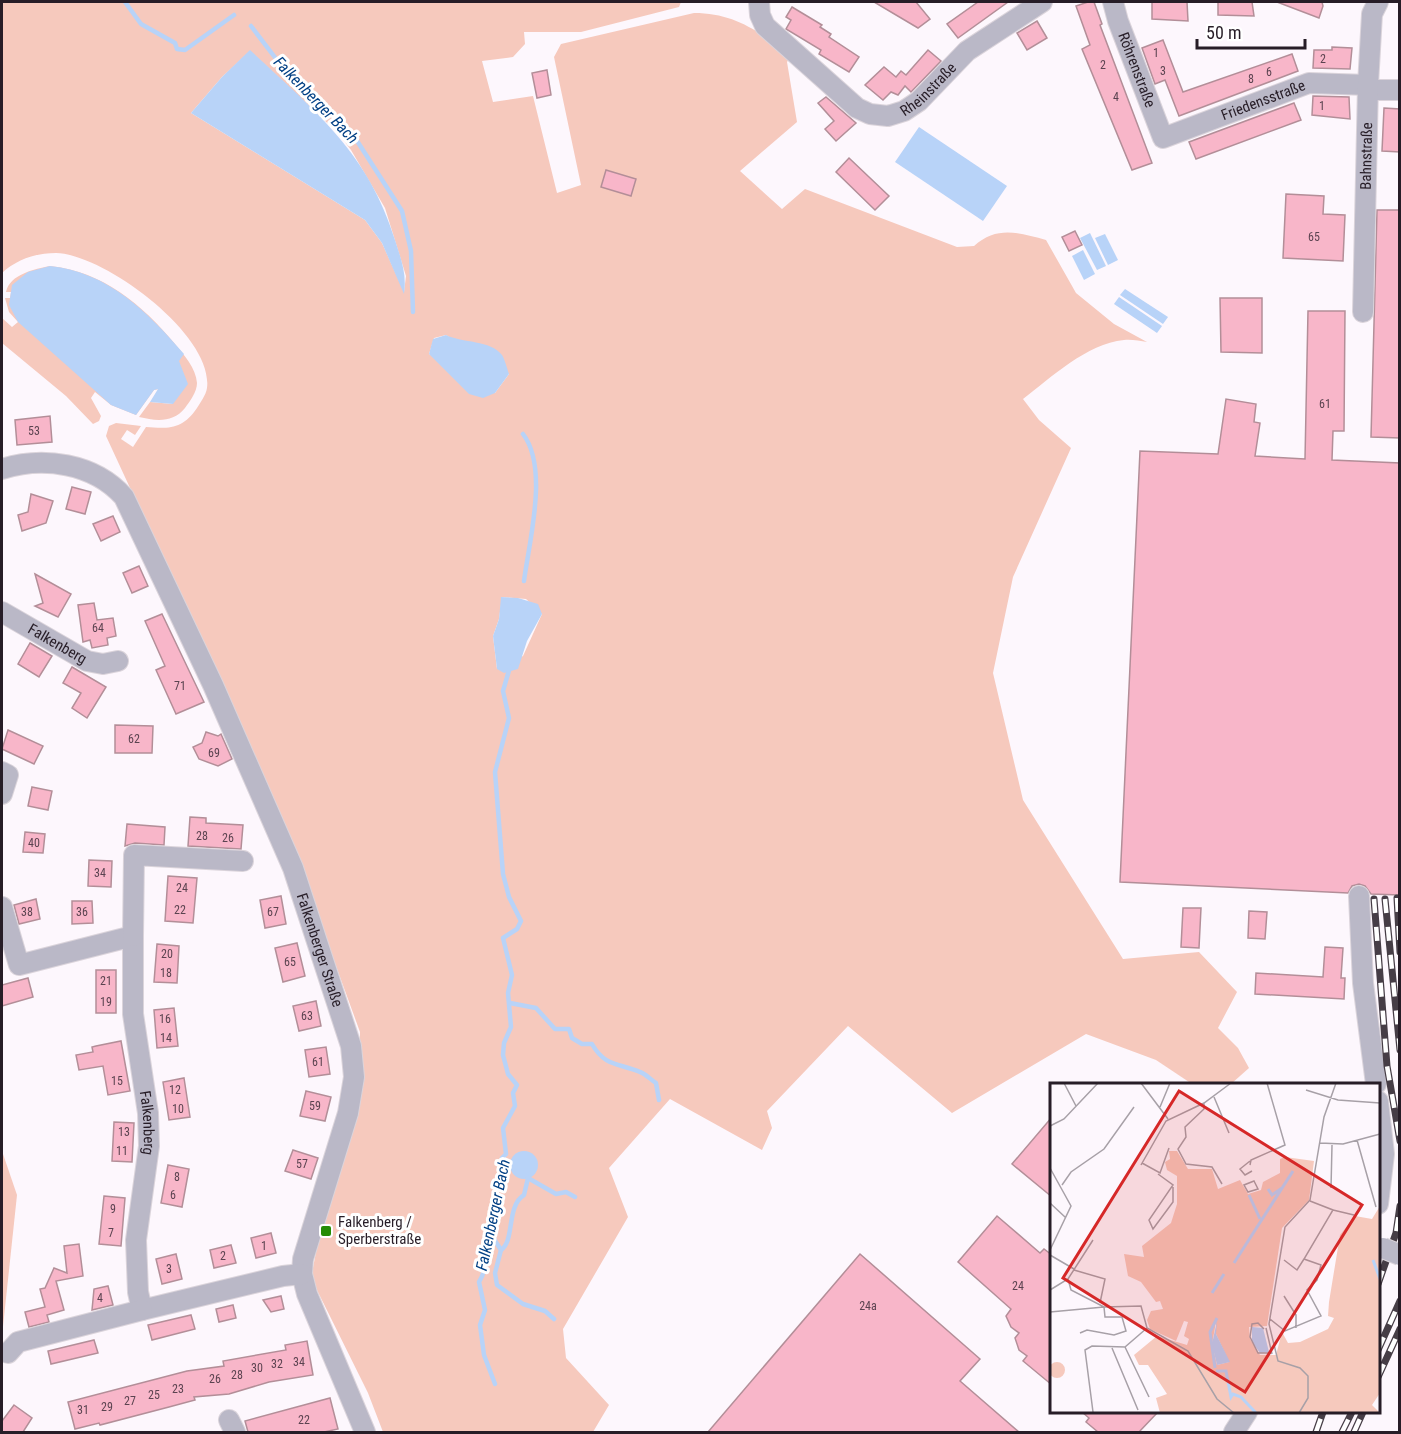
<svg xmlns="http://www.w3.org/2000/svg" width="1401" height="1434" viewBox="0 0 1401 1434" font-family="'Roboto Condensed',sans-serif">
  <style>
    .green { fill: #f6c9bd; fill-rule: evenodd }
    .water { fill: #b8d3f8 }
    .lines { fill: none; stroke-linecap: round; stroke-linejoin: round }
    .stream { stroke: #b8d3f8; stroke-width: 4.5 }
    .building { fill: #f8b6c9; stroke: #b38e98; stroke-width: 1.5 }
    .minor-casing { stroke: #dbd4db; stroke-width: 22 }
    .minor { stroke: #bab8c7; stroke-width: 20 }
    .rail-casing { stroke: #463d46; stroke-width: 7 }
    .rail { stroke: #fff; stroke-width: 4.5; stroke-dasharray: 14; stroke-linecap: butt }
    .minor-bridge-casing { stroke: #dbd4db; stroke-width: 22; stroke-linecap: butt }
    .minor-bridge { stroke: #bab8c7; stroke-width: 20 }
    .poi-dot { fill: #258c05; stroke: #fff; stroke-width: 2 }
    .labels { text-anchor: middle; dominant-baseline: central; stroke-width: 6; stroke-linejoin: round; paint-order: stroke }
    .number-label { font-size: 12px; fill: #5b4350 }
    .street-label { font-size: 15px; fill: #271d27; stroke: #fff }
    .poi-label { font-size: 15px; fill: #271d27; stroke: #fff; text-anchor: start }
    .water-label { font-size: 16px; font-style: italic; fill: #003f84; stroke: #fff }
    .inset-river { fill: none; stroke: #b8d3f8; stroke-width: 3 }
    .inset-road { fill: none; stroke: #a7a0a7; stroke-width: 1.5 }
    .view { fill: #d62828; fill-opacity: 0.15; stroke: #d62828; stroke-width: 3 }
    .inset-edge { fill: none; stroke: #271d27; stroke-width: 3 }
  </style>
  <rect width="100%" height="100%" fill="#fdf7fd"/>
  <g class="green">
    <path d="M 2,2 L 681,2 L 679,7 L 581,32 L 524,32 L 525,44 L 513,57 L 482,61 L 493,102 L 533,96 L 557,193 L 581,185 L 554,57 L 561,44 L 694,13 C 735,13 760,32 791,56 L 787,62 L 797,122 L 740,171 L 782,209 L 805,189 L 957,247 L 974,246 C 997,225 1020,233 1046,240 L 1076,293 L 1114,324 L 1147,342 C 1140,341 1131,339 1124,340 C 1086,344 1052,377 1023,399 L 1039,420 L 1071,448 L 1013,577 L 993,673 L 1023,800 L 1123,959 L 1199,952 L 1237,992 L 1218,1028 L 1238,1048 L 1249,1068 L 1231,1084 L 1192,1084 L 1156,1060 L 1086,1034 L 952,1113 L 848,1026 L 767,1111 L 772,1128 L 762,1150 L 670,1099 L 609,1168 L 628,1217 L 563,1329 L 566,1358 L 609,1405 L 593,1432 L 383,1432 L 368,1393 L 311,1278 L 323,1216 L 358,1106 L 360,1032 L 296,856 L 205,650 L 106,436 L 109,426 L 116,423 L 141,426 L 135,435 L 127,430 L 121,439 L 133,447 L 146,427 C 169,429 183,429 197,408 C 200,403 206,395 207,388 C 214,335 104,254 56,253 C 35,253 16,260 2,273 ZM 250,51 L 338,133 L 351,150 L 385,208 L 406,276 L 404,292 L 382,243 L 365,220 L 191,113 L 222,77 ZM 446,335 L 509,374 L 495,393 L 429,354 L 434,338 ZM 502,597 L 526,599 L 542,614 L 523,656 L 497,669 L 493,636 L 499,619 Z"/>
    <path d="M 50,266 C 102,271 143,305 175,344 C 184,355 196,368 197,383 C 197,392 190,401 185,408 C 173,423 156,421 139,417 L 150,402 L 173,404 L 159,389 L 154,390 L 136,415 L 111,405 L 95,392 L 91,398 L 101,416 L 99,421 L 93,424 L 66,396 L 2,343 L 2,318 L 12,327 L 18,322 L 9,312 L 5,298 L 10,298 L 11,292 L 6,292 C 10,274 35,269 50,266 Z"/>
    <path d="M 2,1151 L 17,1195 L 2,1336 Z"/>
  </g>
  <g class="water">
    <path d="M 250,50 C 315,111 368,152 395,240 C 401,259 407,274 404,294 L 382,243 L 365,220 L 191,113 L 222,77 Z"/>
    <path d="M 919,127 L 1007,186 L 983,221 L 895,162 Z"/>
    <path d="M 1090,233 L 1106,266 L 1097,270 L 1080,238 Z"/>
    <path d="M 1105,234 L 1118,260 L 1108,265 L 1095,238 Z"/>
    <path d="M 1083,250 L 1095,274 L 1084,280 L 1072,256 Z"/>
    <path d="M 50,266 C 108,272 148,312 184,354 L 179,361 L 188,384 L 173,404 L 150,402 L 158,389 L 154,390 L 136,415 L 111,405 L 18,322 L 9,305 L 12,285 L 28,272 Z"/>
    <path d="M 1125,289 L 1168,317 L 1163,324 L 1120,295 Z"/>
    <path d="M 1119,297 L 1162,326 L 1157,333 L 1114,304 Z"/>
    <path d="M 446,335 C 462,343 491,340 502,355 C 505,360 507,368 509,374 L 495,393 L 483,398 L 469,394 L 429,354 L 433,339 Z"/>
    <path d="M 501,597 L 518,598 L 538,604 L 542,614 L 527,641 L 518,669 L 504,673 L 497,669 L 493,636 L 499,619 Z"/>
    <circle cx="524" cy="1165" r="14"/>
  </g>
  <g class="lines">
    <g class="stream">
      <path d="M 125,2 L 141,24 L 175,43 L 177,49 L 185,50 L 234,15"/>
      <path d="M 251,26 L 280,64 L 352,133 L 402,211 L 411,251 L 413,312"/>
      <path d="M 523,434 C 549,468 529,542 524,581"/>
      <path d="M 510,1003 L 536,1008 L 555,1029 L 569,1029 L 572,1038 L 582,1044 L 592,1044 C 605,1067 619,1063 640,1072 C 646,1074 651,1080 656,1083 L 659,1100"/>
      <path d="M 492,1236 L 501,1250 L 495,1273 L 497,1285 L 523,1304 L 545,1311 L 554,1319"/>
      <path d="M 501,1250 C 515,1241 506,1206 524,1195 L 528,1178 L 556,1194 L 566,1192 L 575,1197"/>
      <path d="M 495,1384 L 484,1355 L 480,1325 L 485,1310 L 479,1282 C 490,1265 486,1238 493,1221 L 502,1158 L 506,1154 L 503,1128 L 515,1106 L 513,1093 L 517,1085 L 508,1074 L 503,1055 L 504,1043 L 511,1027 L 508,993 L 512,975 L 503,938 L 517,929 L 521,921 L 509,897 L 503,874 L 495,772 L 509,718 L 503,691 L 510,667"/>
    </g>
  </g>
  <g class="building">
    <path d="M 874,2 L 916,2 L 930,19 L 918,28 Z"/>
    <path d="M 978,2 L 1008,2 L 958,38 L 947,24 Z"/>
    <path d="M 1088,2 L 1094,2 L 1102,24 L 1100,25 L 1152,163 L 1132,170 L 1082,49 L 1090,45 L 1076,6 Z"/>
    <path d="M 1152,2 L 1187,2 L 1188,21 L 1152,19 Z"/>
    <path d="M 1218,2 L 1252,2 L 1254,16 L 1218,15 Z"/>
    <path d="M 1277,2 L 1322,2 L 1323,6 L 1319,18 Z"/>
    <path d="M 792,7 L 822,25 L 820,27 L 831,34 L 829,37 L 859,57 L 849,72 L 819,54 L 821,50 L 786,29 L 791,20 L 786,17 Z"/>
    <path d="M 1037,21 L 1047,38 L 1027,50 L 1017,33 Z"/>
    <path d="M 1163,40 L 1183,92 L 1292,54 L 1298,71 L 1179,116 L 1165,80 L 1155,84 L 1142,48 Z"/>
    <path d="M 1332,47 L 1352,48 L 1350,69 L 1313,68 L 1314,50 L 1332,50 Z"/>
    <path d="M 928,50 L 941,61 L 911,92 L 905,86 L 898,95 L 891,92 L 883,100 L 865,85 L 884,67 L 896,77 L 901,71 L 906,75 Z"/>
    <path d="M 547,70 L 551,95 L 537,98 L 532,73 Z"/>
    <path d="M 1313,96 L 1349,97 L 1350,119 L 1312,115 Z"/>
    <path d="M 826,97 L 856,123 L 836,141 L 825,129 L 834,121 L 818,103 Z"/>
    <path d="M 1294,103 L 1301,120 L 1196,159 L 1189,142 Z"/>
    <path d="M 1384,108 L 1400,109 L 1400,152 L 1382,151 Z"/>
    <path d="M 849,158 L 889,196 L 875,210 L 836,172 Z"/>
    <path d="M 606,170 L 636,179 L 631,196 L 601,187 Z"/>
    <path d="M 1286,194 L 1324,196 L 1323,214 L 1345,215 L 1343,261 L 1283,258 Z"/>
    <path d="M 1377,210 L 1400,210 L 1400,438 L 1371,437 Z"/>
    <path d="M 1075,231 L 1082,245 L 1069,251 L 1062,237 Z"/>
    <path d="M 1220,298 L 1262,298 L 1262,353 L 1221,352 Z"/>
    <path d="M 1308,311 L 1345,311 L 1344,431 L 1333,431 L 1332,460 L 1400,463 L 1400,895 L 1371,894 L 1365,886 L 1359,884 L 1352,886 L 1348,893 L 1120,882 L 1140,451 L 1218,454 L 1226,399 L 1256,404 L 1254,422 L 1260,423 L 1255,456 L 1305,459 Z"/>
    <path d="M 50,416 L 52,442 L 17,445 L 15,420 Z"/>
    <path d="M 72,487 L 91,492 L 85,514 L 66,509 Z"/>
    <path d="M 31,494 L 53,501 L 46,523 L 22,531 L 18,515 L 28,512 Z"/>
    <path d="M 113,516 L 120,532 L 101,541 L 93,524 Z"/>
    <path d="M 139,566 L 148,586 L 132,593 L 123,573 Z"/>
    <path d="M 35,574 L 71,594 L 58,617 L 35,606 L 43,603 Z"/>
    <path d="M 94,603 L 97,620 L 113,618 L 116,636 L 107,638 L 108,645 L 92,648 L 90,640 L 83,642 L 78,605 Z"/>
    <path d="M 162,614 L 204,702 L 176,714 L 156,670 L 165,666 L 145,621 Z"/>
    <path d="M 30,643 L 52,656 L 39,677 L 18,664 Z"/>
    <path d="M 72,667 L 106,687 L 87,718 L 72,708 L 81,693 L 63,683 Z"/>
    <path d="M 115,725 L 153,726 L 152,753 L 115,753 Z"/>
    <path d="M 8,730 L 43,746 L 34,764 L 2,749 Z"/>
    <path d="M 206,732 L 218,736 L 221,734 L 232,759 L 218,766 L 199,759 L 193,747 L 202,743 Z"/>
    <path d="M 32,787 L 52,791 L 48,810 L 28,806 Z"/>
    <path d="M 190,817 L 206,818 L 206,823 L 243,825 L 241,849 L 188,846 Z"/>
    <path d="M 127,824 L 165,827 L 164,845 L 135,843 L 125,846 Z"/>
    <path d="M 25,832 L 45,834 L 43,853 L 23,852 Z"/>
    <path d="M 89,860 L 112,861 L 111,887 L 88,886 Z"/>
    <path d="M 168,876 L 197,878 L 193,923 L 165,921 Z"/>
    <path d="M 281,896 L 286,924 L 265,928 L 260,900 Z"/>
    <path d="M 36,899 L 40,919 L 19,924 L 14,905 Z"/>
    <path d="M 72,901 L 92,901 L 93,923 L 72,924 Z"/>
    <path d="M 1183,908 L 1201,908 L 1199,948 L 1181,947 Z"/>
    <path d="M 1249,911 L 1267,912 L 1265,939 L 1248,938 Z"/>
    <path d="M 297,943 L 305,976 L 283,982 L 275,948 Z"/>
    <path d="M 157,944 L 179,946 L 177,983 L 154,982 Z"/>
    <path d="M 1325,947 L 1343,948 L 1341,978 L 1345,978 L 1344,999 L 1255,994 L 1256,973 L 1323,977 Z"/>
    <rect x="96" y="970" width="20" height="43"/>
    <path d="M 28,978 L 33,997 L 2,1006 L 2,985 Z"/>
    <path d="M 316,1001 L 321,1026 L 299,1031 L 293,1006 Z"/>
    <path d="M 174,1008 L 178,1046 L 157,1048 L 154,1010 Z"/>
    <path d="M 121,1041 L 130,1091 L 108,1095 L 103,1066 L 79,1070 L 76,1055 L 93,1052 L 92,1047 L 96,1046 Z"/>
    <path d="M 326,1047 L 330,1074 L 309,1077 L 305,1050 Z"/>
    <path d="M 184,1078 L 190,1117 L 169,1120 L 163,1082 Z"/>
    <path d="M 306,1091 L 331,1097 L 325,1121 L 300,1116 Z"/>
    <path d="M 1052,1117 L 1052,1197 L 1012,1164 Z"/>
    <path d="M 114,1122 L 134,1123 L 132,1162 L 112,1161 Z"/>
    <path d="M 293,1150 L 318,1158 L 311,1179 L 285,1171 Z"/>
    <path d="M 168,1165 L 189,1169 L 182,1207 L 161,1203 Z"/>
    <path d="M 104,1196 L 125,1198 L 121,1246 L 99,1244 Z"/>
    <path d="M 997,1216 L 1040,1253 L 1044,1249 L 1052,1255 L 1052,1385 L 1023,1361 L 1027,1356 L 1019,1350 L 1015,1338 L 1019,1333 L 1011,1327 L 1006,1316 L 1011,1309 L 958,1262 Z"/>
    <path d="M 271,1233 L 276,1253 L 256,1258 L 251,1238 Z"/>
    <path d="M 79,1244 L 83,1276 L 56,1281 L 64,1310 L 47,1315 L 49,1322 L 29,1327 L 25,1312 L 45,1307 L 40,1289 L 45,1288 L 54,1268 L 67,1273 L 64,1246 Z"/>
    <path d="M 231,1245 L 236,1263 L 214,1268 L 210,1250 Z"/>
    <path d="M 176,1254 L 182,1279 L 162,1284 L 156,1259 Z"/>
    <path d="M 860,1254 L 980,1359 L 960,1381 L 1019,1432 L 708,1432 Z"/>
    <path d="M 108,1286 L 113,1305 L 92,1310 L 94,1289 Z"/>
    <path d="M 281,1296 L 284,1309 L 271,1312 L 263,1300 Z"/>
    <path d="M 233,1305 L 236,1318 L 219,1322 L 216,1309 Z"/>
    <path d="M 191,1315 L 195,1329 L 152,1340 L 148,1325 Z"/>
    <path d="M 94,1340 L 98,1353 L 51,1364 L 48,1351 Z"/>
    <path d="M 307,1341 L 313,1375 L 269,1382 L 229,1394 L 194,1397 L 195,1400 L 169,1407 L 100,1425 L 99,1423 L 75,1429 L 68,1402 L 187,1371 L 224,1366 L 223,1361 L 286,1350 L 285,1345 Z"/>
    <path d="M 330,1398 L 338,1429 L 324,1432 L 248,1432 L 245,1421 Z"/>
    <path d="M 14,1405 L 32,1418 L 23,1432 L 2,1432 L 2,1421 Z"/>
    <path d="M 1082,1412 L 1158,1412 L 1139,1432 L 1098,1432 L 1086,1422 L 1089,1418 Z"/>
  </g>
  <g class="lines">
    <g class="minor-casing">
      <g id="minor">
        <path id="s1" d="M 759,2 L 760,15 L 765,26 L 857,108 L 870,114 L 888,116 L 904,111 L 919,101 L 967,51 L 1042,2"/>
        <path id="s2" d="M 1113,2 L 1118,21 L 1163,138 L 1309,83 L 1368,85"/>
        <path d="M 1368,90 L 1400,90"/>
        <path id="s3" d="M 1363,312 L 1368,85 L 1372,14 L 1378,2"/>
        <path id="s4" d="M 2,469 C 43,456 94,463 124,497 L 213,685 L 293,868 L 351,1046 L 354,1077 L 348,1113 L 303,1259 L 302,1274 L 307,1294 L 365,1432"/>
        <path id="s5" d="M 2,612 L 87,661 L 103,664 L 118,661"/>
        <path d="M 2,772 L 8,775 L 2,794"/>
        <path d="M 1359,896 L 1363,983 L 1376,1084"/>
        <path id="s6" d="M 2,907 L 19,965 L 133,936 L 133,1014 L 148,1113 L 149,1146 L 136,1240 L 138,1292 L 142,1310 L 283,1276 L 302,1274"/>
        <path d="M 133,936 L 134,855 L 243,861"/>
        <path d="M 1378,1101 L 1384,1154 L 1378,1204"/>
        <path d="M 8,1353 L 18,1342 L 142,1310"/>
        <path d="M 229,1420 L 235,1432"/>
        <path d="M 1234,1432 L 1247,1412"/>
      </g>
    </g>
    <use href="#minor" class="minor"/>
    <g class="rail-casing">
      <g id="rail">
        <path d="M 1397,898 L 1400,952"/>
        <path d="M 1374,899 L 1387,1066 L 1400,1141"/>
        <path d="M 1385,899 L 1400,1050"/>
        <path d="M 1378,1284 L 1396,1233 L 1400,1206"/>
        <path d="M 1378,1350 L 1400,1301"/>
        <path d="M 1378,1377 L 1400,1329"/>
        <path d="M 1316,1432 L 1323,1412"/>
        <path d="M 1342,1432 L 1352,1412"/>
        <path d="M 1354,1432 L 1363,1412"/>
      </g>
    </g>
    <use href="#rail" class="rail"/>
    <g class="minor-bridge-casing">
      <path id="minor-bridge" d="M 1383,1248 L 1400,1255"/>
    </g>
    <use href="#minor-bridge" class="minor-bridge"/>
  </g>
  <rect class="poi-dot" x="320" y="1225" width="12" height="12" rx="3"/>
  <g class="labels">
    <g class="number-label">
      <text x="1156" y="53">1</text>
      <text x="1323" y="59">2</text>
      <text x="1103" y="65">2</text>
      <text x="1163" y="71">3</text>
      <text x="1269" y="72">6</text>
      <text x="1251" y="79">8</text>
      <text x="1116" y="97">4</text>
      <text x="1322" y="106">1</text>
      <text x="1314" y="237">65</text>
      <text x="1325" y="404">61</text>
      <text x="34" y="431">53</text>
      <text x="98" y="628">64</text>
      <text x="180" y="686">71</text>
      <text x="134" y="739">62</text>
      <text x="214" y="753">69</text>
      <text x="202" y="836">28</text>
      <text x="228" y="838">26</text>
      <text x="34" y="843">40</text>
      <text x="100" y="873">34</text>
      <text x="182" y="888">24</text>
      <text x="180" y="910">22</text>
      <text x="27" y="912">38</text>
      <text x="82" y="912">36</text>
      <text x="273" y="912">67</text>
      <text x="167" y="954">20</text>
      <text x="290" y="962">65</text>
      <text x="166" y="973">18</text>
      <text x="106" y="981">21</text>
      <text x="106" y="1002">19</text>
      <text x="307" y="1016">63</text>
      <text x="165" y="1019">16</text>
      <text x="166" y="1038">14</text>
      <text x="318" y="1062">61</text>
      <text x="117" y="1081">15</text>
      <text x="175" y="1090">12</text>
      <text x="315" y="1106">59</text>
      <text x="178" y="1109">10</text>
      <text x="124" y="1132">13</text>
      <text x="122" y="1151">11</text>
      <text x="302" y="1164">57</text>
      <text x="177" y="1177">8</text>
      <text x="173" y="1195">6</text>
      <text x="113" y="1209">9</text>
      <text x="111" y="1233">7</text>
      <text x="264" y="1246">1</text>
      <text x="223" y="1256">2</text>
      <text x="169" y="1269">3</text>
      <text x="1018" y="1286">24</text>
      <text x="100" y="1298">4</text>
      <text x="868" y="1306">24a</text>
      <text x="299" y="1362">34</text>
      <text x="277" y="1364">32</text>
      <text x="257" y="1368">30</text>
      <text x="237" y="1375">28</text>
      <text x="215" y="1379">26</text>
      <text x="178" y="1389">23</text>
      <text x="154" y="1395">25</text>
      <text x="130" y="1401">27</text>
      <text x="107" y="1407">29</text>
      <text x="83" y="1410">31</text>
      <text x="304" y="1420">22</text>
    </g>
    <g class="street-label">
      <text stroke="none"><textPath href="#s2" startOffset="72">Röhrenstraße</textPath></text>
      <text stroke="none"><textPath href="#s1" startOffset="230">Rheinstraße</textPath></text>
      <text stroke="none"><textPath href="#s2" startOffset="252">Friedensstraße</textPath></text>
      <text stroke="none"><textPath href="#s3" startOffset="156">Bahnstraße</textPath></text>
      <text stroke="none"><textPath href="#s5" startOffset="64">Falkenberg</textPath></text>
      <text stroke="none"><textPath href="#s4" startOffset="626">Falkenberger Straße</textPath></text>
      <text stroke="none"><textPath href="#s6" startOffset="366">Falkenberg</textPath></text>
    </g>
    <g class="poi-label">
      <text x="338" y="1222">Falkenberg /<tspan x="338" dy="17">Sperberstraße</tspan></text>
    </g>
    <g class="water-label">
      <text transform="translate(316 100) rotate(46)">Falkenberger Bach</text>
      <text transform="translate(493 1215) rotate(-78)">Falkenberger Bach</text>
    </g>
  </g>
  <g transform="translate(1050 1083)">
    <rect width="330" height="330" fill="#fdf7fd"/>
    <path d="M 119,68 L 127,68 L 138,86 L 162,86 L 168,106 L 190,97 L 198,111 L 211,107 L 213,99 L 230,90 L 230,76 L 235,74 L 264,78 L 259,117 L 232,145 L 217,243 L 199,244 L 200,256 L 210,272 L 226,272 L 232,249 L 238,260 L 250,259 L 278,246 L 284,235 L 278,233 L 279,219 L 290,152 L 305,133 L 322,136 L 330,123 L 330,310 L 322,322 L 330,330 L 110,330 L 106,315 L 117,311 L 98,282 L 89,282 L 84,272 L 107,253 L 137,262 L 139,256 L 134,253 L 138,239 L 134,238 L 126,258 L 100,246 L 97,237 L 101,228 L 113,226 L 110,218 L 106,219 L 91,199 L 78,193 L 74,171 L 94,174 L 92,163 L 121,140 L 127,121 L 127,93 L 117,87 L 115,79 L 120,76 ZM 166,239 L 166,251 L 179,279 L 167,282 L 162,261 ZM-1 287a8 8 0 1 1 16 0a8 8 0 1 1-16 0Z" fill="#f6c9bd" fill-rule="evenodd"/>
    <path d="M 167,238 L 166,251 L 180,279 L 167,282 L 162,261 ZM 202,244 L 213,245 L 219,269 L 210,270 L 202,259 Z" fill="#b8d3f8"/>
    <path class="inset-river" d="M 218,106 L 222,112 L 232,105M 199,112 L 210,136M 323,177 L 330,196M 184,180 L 243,88M 162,210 L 174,191M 165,285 L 160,249 L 167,235M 166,288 L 176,288 L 181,314 L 183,311 L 191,314 L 206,330"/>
    <path class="inset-road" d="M 14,0 L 26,23M 91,0 L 118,36M 256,7 L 288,17 L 330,20M 164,14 L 179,50M 154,20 L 154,26 L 135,44 L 136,54 L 128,66 L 136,81 L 162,84 L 172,101M 110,24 L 120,0M 0,43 L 14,36 L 48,0M 307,57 L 326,124M 270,60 L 293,61 L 330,51M 200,78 L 190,86 L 195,92 L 202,88M 92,80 L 110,90 L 119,65M 91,82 L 116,38 L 154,20 L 181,0M 200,82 L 201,77 L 235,62 L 217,0M 0,85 L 21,123 L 0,167M 108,91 L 123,102 L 99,137 L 103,146 L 123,119 L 123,104M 204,98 L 208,106 L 198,109 L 194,102 ZM 12,102 L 21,89 L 54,66 L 84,24M 281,105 L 282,62M 0,120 L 15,134M 283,127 L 304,132M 0,172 L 24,186M 234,177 L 247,187 L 254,176M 24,187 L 55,196 L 50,220M 18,196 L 21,207 L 54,224 L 91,223 L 97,245 L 138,268 L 167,316 L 184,330M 0,207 L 18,196 L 43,157M 234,213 L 246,232 L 246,245M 0,229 L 54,224M 220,236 L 235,248 L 271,233 L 257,207 L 267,197 L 271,182 L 254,176 L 283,127 L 260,118M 216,245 L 222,271M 214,246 L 208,240 L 202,241 L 200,254 L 208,270 L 221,270M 30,250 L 37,247 L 64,252 L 76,248 L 72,234 L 55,234 L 54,224M 75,264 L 99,314M 62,265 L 88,327M 43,329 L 35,267 L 42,263 L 75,264 L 97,245M 249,330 L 258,315 L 258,293 L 250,285 L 228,278 L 219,241 L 235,144 L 260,117 L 274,34 L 286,0"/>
    <path class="view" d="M 129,8 L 312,122 L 195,309 L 13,195 Z"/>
    <rect width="330" height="330" class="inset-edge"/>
  </g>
  <rect width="1401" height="1434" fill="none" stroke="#271d27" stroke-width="6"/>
  <path d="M1197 39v9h108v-9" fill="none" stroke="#271d27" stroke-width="3"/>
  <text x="1206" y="39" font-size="18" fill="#271d27" stroke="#ffffff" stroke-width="4.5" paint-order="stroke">50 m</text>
</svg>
